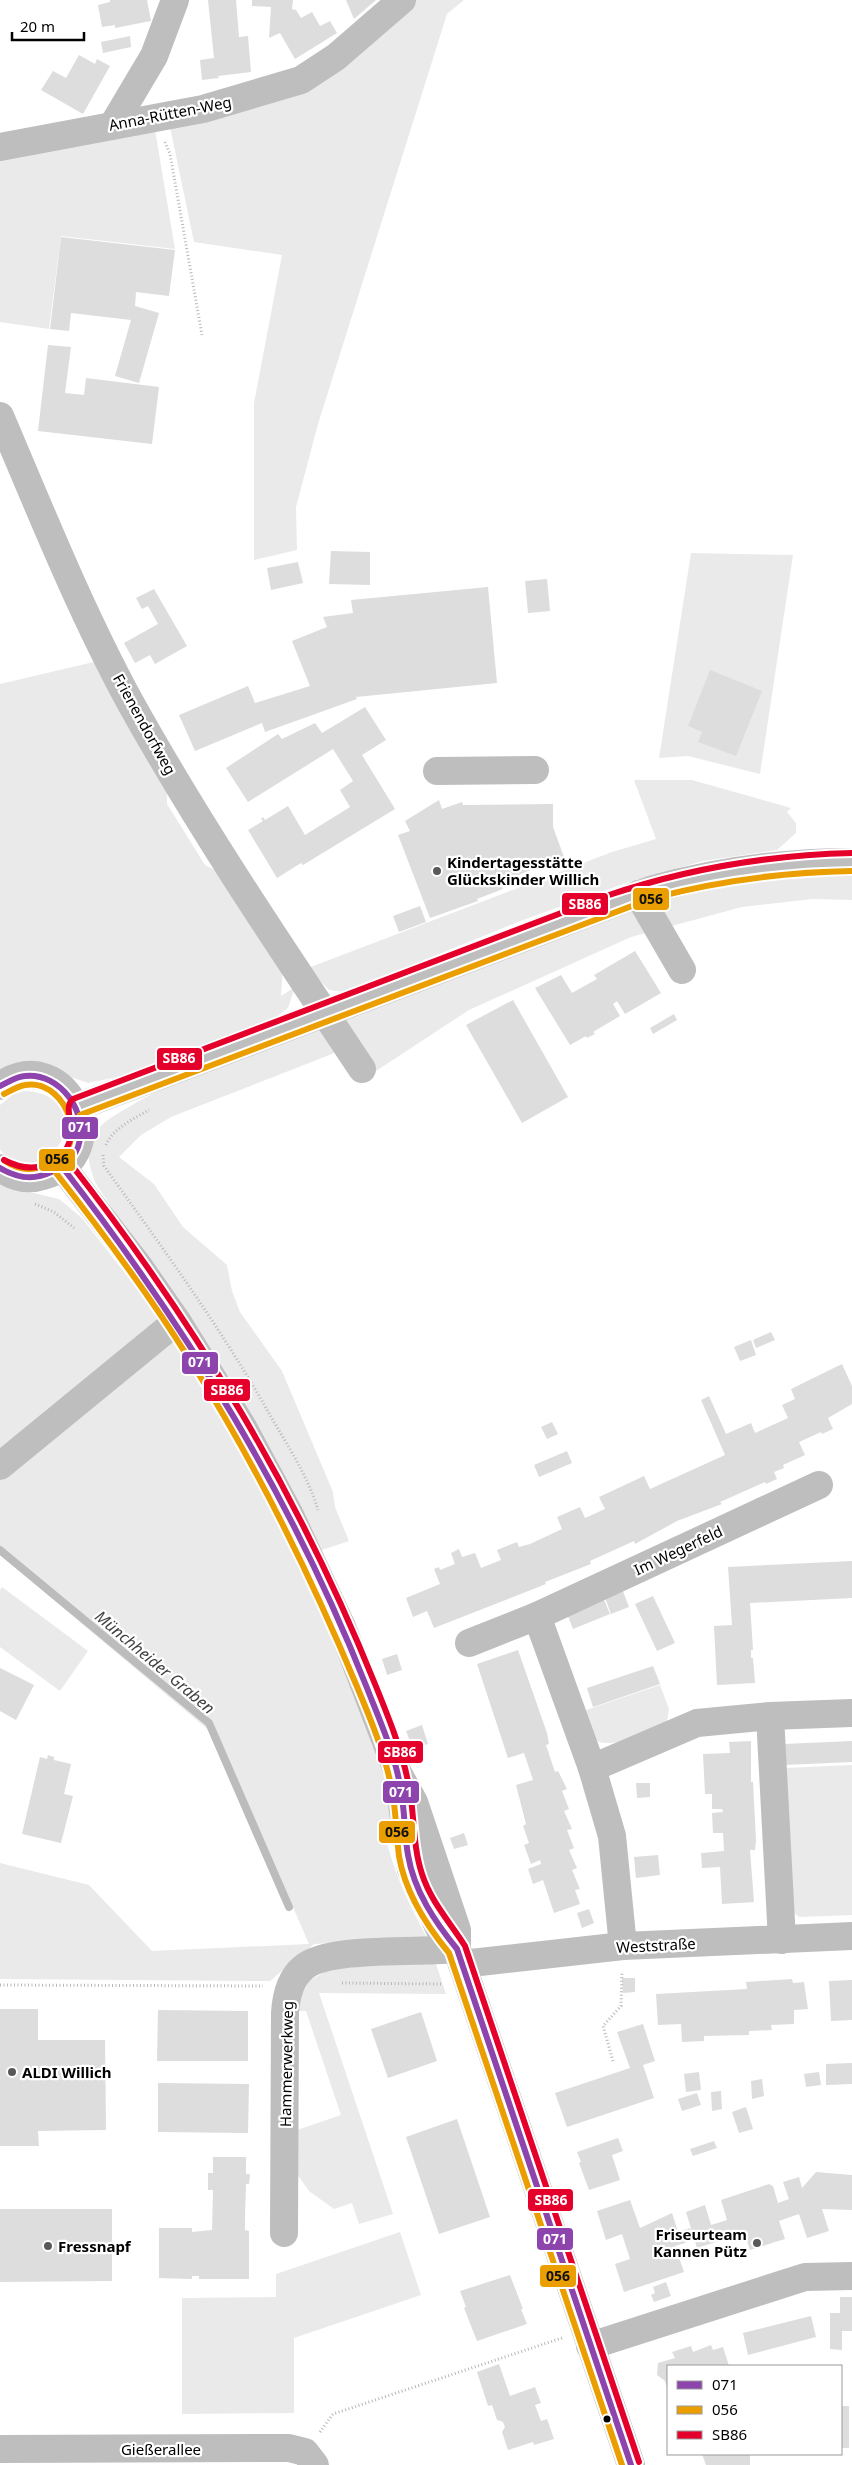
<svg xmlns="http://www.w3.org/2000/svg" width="852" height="2465" viewBox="0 0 852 2465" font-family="'Noto Sans',sans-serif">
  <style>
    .green { fill: #eaeaea }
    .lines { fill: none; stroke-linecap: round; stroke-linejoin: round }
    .stream { stroke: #bcbcbc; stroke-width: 8 }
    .building { fill: #ddd }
    .path { stroke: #b8b8b8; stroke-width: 3; stroke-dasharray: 1 2.5; stroke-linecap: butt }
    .minor { stroke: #bebebe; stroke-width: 28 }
    .bus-1-casing { stroke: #fff; stroke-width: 10 }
    .bus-2-casing { stroke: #fff; stroke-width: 10 }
    .bus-3-casing { stroke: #fff; stroke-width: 10 }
    .bus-1 { stroke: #8e44ad; stroke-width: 6 }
    .bus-2 { stroke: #eb9e00; stroke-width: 6 }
    .bus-3 { stroke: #e4002b; stroke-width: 6 }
    .poi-dot { fill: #595959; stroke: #fff; stroke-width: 2 }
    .bus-dot { fill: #000; stroke: #fff; stroke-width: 2 }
    .labels { text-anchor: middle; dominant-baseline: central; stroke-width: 4.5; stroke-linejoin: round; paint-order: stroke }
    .street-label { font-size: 15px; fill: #000; stroke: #fff }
    .poi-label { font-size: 15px; font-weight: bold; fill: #000; stroke: #fff; text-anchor: start }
    .water-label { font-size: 16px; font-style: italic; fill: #414141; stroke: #fff }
    .line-badge { stroke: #fff; stroke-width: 2 }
    .badge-label { font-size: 14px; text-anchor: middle; font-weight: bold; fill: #fff }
    .pale-badge-label { font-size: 14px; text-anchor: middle; font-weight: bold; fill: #111 }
  </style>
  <rect width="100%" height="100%" fill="#fff"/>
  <g class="green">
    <path d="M 415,0 L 464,0 L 447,14 L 318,424 L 296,507 L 297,550 L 254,560 L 254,403 L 282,255 L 194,242 L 169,122 L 297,95 Z"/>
    <path d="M 155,130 L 175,249 L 61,236 L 49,329 L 0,322 L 0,157 Z"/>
    <path d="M 691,553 L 793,555 L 760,774 L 688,756 L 659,758 Z"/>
    <path d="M 98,661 L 167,782 L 167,804 L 205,865 L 225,875 L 283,967 L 281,996 L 295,987 L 288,1008 L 268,1023 L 122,1076 L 88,1083 L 65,1075 L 0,1077 L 0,684 Z"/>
    <path d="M 634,780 L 692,780 L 791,808 L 787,812 L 796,823 L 796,833 L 777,850 L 703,861 L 629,882 L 523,920 L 345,992 L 329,990 L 308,968 L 612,852 L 656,839 Z"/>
    <path d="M 852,874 L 852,900 L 812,899 L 742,907 L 631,937 L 469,1010 L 376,1071 L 341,1020 L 688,891 L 746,880 Z"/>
    <path d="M 322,1028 L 337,1052 L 171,1117 L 141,1135 L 119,1157 L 154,1184 L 183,1227 L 227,1265 L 232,1291 L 240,1312 L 282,1371 L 333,1492 L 335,1507 L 349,1541 L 322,1550 L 264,1440 L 96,1184 C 89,1167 83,1146 97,1130 C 105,1120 117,1114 127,1108 C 187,1072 257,1052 322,1028 Z"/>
    <path d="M 24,1091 C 101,1093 53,1203 0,1150 L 0,1105 L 12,1095 Z"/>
    <path d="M 0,1185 L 59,1199 L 82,1218 L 156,1313 L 240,1444 L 318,1602 L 386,1778 L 394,1802 L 398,1831 L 385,1834 C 393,1872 409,1904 427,1938 L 314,1944 L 270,1981 L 0,1979 L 0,1863 L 89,1885 L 152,1951 L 309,1944 L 213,1723 L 206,1728 L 0,1555 Z"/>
    <path d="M 2,1587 L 88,1651 L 60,1691 L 0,1647 L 0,1590 Z"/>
    <path d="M 660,1685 L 669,1709 L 667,1721 C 653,1730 610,1751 596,1740 L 583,1711 Z"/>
    <path d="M 852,1765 L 852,1915 L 799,1917 L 787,1907 L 784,1768 Z"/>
    <path d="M 421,1961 L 436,1964 L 446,1994 L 319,1993 L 393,2214 L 359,2224 L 352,2203 L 334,2209 L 309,2191 L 292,2167 L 291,2132 L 341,2115 L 306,2011 L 293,2011 L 309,1981 L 330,1969 Z"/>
    <path d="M 400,2232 L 421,2295 L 294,2338 L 294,2413 L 182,2414 L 182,2298 L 276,2297 L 276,2274 Z"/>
  </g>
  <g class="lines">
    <path class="stream" d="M 0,1550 L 209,1723 L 289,1907"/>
  </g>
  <g class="building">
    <path d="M 110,0 L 147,0 L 151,21 L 115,28 L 115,25 L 102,27 L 98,5 L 110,2 Z"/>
    <path d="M 208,0 L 236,0 L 239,37 L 248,36 L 251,72 L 218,76 L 219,78 L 202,80 L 200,60 L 214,58 Z"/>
    <path d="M 252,0 L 293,0 L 292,9 L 296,10 L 301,18 L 312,12 L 320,26 L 330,21 L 337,33 L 295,59 L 280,33 L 269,38 L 271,7 L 252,6 Z"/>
    <path d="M 346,0 L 376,0 L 354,19 Z"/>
    <path d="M 130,36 L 131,47 L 103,53 L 101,42 Z"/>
    <path d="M 79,55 L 95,64 L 97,59 L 110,66 L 83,114 L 41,90 L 53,71 L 66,78 Z"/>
    <path d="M 61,237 L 175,250 L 169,296 L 136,292 L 135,306 L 159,313 L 139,383 L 115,376 L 131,320 L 71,313 L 69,331 L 50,329 Z"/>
    <path d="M 48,345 L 71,347 L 65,393 L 84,395 L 86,378 L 159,387 L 152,444 L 38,431 Z"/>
    <path d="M 331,551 L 370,552 L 370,585 L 329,584 Z"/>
    <path d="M 298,562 L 303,583 L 271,590 L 267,568 Z"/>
    <path d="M 547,579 L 550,611 L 528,613 L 525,581 Z"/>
    <path d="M 488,587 L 497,683 L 356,697 L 357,699 L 265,732 L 262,723 L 195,751 L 179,715 L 248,686 L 255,703 L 310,686 L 292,641 L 327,627 L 323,617 L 353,613 L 351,600 Z"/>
    <path d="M 154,589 L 187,646 L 155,664 L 150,655 L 135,663 L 124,643 L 158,624 L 148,606 L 142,609 L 136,598 Z"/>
    <path d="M 710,670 L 762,691 L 736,756 L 698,742 L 702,732 L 688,726 Z"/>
    <path d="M 365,707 L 386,740 L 362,755 L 395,809 L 303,865 L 301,863 L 277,878 L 248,830 L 263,821 L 261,819 L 263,817 L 265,820 L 288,806 L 305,835 L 350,807 L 340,790 L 353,781 L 333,749 L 248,802 L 226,768 L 278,734 L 282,739 L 315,723 L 322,733 Z"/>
    <path d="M 439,800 L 442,809 L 462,802 L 463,805 L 553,804 L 553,827 L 564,857 L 500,882 L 503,889 L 477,899 L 478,901 L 430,918 L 398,835 L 410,831 L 405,821 Z"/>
    <path d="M 420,906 L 426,922 L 399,932 L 393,916 Z"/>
    <path d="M 635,951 L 661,993 L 625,1014 L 617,1001 L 613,1004 L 620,1016 L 593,1032 L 595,1034 L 587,1038 L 586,1036 L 570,1045 L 535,988 L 561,975 L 572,993 L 597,979 L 594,975 Z"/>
    <path d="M 513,1000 L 568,1097 L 522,1123 L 466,1025 Z"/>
    <path d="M 674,1014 L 677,1020 L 653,1034 L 650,1028 Z"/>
    <path d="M 771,1332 L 775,1340 L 756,1348 L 753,1340 Z"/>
    <path d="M 751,1340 L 756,1355 L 740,1361 L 734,1347 Z"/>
    <path d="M 842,1364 L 852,1386 L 852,1404 L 828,1418 L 833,1429 L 822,1434 L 821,1432 L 799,1442 L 805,1455 L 783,1465 L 784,1468 L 774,1472 L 777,1479 L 766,1484 L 765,1482 L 720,1502 L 722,1504 L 677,1521 L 635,1544 L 634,1541 L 590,1561 L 591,1564 L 545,1582 L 546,1584 L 434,1628 L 427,1611 L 413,1617 L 406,1598 L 440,1584 L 434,1569 L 439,1567 L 440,1570 L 455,1564 L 451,1553 L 459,1549 L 462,1557 L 475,1553 L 481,1568 L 501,1560 L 497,1550 L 517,1542 L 519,1547 L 530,1544 L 562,1529 L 557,1517 L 580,1507 L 585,1518 L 605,1509 L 599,1497 L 644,1476 L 650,1489 L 725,1455 L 701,1400 L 709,1396 L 726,1434 L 751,1423 L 755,1433 L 788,1418 L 782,1405 L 795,1399 L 791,1389 Z"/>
    <path d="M 552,1422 L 558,1434 L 547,1439 L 541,1427 Z"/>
    <path d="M 567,1451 L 572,1463 L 539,1477 L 534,1465 Z"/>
    <path d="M 852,1561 L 852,1598 L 750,1603 L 753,1650 L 751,1650 L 751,1658 L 753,1658 L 755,1683 L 717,1685 L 714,1626 L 732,1625 L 728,1567 Z"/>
    <path d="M 621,1586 L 629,1607 L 611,1614 L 604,1595 Z"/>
    <path d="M 602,1595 L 610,1614 L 573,1629 L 566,1611 Z"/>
    <path d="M 653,1596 L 675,1643 L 657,1651 L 635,1604 Z"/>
    <path d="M 518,1650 L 547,1733 L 549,1744 L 546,1745 L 555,1772 L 558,1771 L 567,1789 L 562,1791 L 569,1809 L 564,1811 L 572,1829 L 567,1830 L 574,1848 L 569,1850 L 577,1868 L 572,1870 L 580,1889 L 575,1890 L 580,1904 L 554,1913 L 543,1880 L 533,1884 L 528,1869 L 541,1864 L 540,1860 L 531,1864 L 524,1845 L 529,1843 L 523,1826 L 526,1824 L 516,1785 L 533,1780 L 524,1753 L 508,1758 L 477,1664 Z"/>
    <path d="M 397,1654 L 402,1670 L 387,1675 L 382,1659 Z"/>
    <path d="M 653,1666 L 660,1684 L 593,1707 L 587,1688 Z"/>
    <path d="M 0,1668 L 34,1685 L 16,1720 L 0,1711 Z"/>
    <path d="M 422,1725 L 428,1744 L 413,1749 L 406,1731 Z"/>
    <path d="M 751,1741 L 751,1782 L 753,1782 L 756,1840 L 755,1850 L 750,1850 L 754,1902 L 722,1904 L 720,1867 L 702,1868 L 701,1853 L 724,1851 L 723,1833 L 713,1833 L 712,1813 L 723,1812 L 722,1809 L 712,1809 L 712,1794 L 705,1794 L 703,1754 L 730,1753 L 729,1742 Z"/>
    <path d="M 852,1741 L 852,1762 L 784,1765 L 783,1744 Z"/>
    <path d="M 48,1755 L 54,1757 L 54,1760 L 71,1764 L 64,1794 L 73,1796 L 61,1843 L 22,1834 L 40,1757 L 47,1759 Z"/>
    <path d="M 636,1783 L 650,1783 L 650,1797 L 637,1798 Z"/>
    <path d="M 464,1833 L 468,1845 L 454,1849 L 450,1838 Z"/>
    <path d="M 658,1855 L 660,1875 L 636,1878 L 634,1857 Z"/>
    <path d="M 589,1909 L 594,1923 L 582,1928 L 577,1913 Z"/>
    <path d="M 622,1978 L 635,1978 L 635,1992 L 623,1993 Z"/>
    <path d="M 792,1979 L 793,1983 L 804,1982 L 808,2009 L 794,2010 L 794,2024 L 771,2025 L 772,2030 L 749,2031 L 749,2035 L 704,2036 L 704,2041 L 682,2042 L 681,2024 L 658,2025 L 656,1994 L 747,1989 L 746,1982 Z"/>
    <path d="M 852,1980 L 852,2020 L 831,2021 L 829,1981 Z"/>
    <path d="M 0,2009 L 38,2009 L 38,2040 L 105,2040 L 106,2130 L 38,2131 L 39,2146 L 0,2146 Z"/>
    <path d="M 158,2010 L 248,2011 L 248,2061 L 157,2061 Z"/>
    <path d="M 421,2012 L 437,2061 L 388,2078 L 371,2029 Z"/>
    <path d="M 643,2024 L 655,2061 L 643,2065 L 654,2098 L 567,2127 L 555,2093 L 630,2068 L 617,2032 Z"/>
    <path d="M 852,2063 L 852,2084 L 826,2085 L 826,2064 Z"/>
    <path d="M 699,2072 L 701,2090 L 686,2092 L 684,2074 Z"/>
    <path d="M 819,2072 L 821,2085 L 806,2087 L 804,2074 Z"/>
    <path d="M 762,2079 L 764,2096 L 752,2099 L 751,2081 Z"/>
    <path d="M 158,2083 L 249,2084 L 248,2133 L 158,2132 Z"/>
    <path d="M 721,2091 L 722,2109 L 712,2111 L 711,2092 Z"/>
    <path d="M 697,2093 L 701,2105 L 682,2111 L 678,2099 Z"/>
    <path d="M 746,2107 L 753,2129 L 739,2133 L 732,2112 Z"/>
    <path d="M 457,2119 L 490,2217 L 439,2234 L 406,2137 Z"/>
    <path d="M 618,2138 L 623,2151 L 612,2155 L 620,2180 L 589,2190 L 579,2163 L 581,2162 L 577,2152 Z"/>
    <path d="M 714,2141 L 717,2148 L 693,2156 L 690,2149 Z"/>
    <path d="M 213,2157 L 246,2157 L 246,2174 L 250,2174 L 249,2184 L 246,2184 L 245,2218 L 245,2230 L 249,2231 L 249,2279 L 199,2279 L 199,2276 L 192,2276 L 192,2279 L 159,2278 L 159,2228 L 192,2228 L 192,2232 L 212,2230 L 213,2190 L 208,2190 L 208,2173 L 213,2173 Z"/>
    <path d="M 816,2172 L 852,2175 L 852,2210 L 822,2209 L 829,2231 L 807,2238 L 799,2214 L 779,2221 L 785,2239 L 775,2242 L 750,2250 L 744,2233 L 697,2248 L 686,2212 L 705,2205 L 711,2225 L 727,2220 L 721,2200 L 769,2184 L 773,2186 L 778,2203 L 789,2199 L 783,2182 L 799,2177 L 802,2188 Z"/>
    <path d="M 630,2200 L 640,2228 L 672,2213 L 678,2232 L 690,2228 L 694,2240 L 675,2246 L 684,2272 L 624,2292 L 615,2264 L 630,2259 L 622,2234 L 606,2240 L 597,2211 Z"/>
    <path d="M 0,2209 L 112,2209 L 112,2281 L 0,2282 Z"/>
    <path d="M 510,2275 L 523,2309 L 521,2309 L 527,2324 L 477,2341 L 464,2308 L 466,2307 L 460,2291 Z"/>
    <path d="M 666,2282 L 671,2296 L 654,2302 L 651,2295 L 655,2293 L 653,2287 Z"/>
    <path d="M 840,2297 L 852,2297 L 852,2331 L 842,2331 L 842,2350 L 830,2349 L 830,2313 L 840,2313 Z"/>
    <path d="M 811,2316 L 816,2337 L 748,2355 L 743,2333 Z"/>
    <path d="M 711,2345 L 713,2350 L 723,2347 L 729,2366 L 668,2366 L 668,2391 L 665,2381 L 657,2375 L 658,2363 L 675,2358 L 672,2352 L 691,2346 L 693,2352 Z"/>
    <path d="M 499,2364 L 510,2396 L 535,2387 L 541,2403 L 535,2405 L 541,2421 L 547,2419 L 554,2439 L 534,2445 L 533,2442 L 508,2450 L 502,2432 L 505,2427 L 503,2422 L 497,2420 L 492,2405 L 488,2406 L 477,2372 Z"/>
    <rect x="841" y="2406" width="8" height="42"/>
    <path d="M 702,2454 L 750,2454 L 750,2465 L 706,2465 Z"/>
  </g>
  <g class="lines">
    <g class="path">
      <path d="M 165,142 L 170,154 L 202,335"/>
      <path d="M 106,1145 C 112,1129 135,1118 149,1110"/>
      <path d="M 103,1155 L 104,1166 C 162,1247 221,1328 270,1415 C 287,1445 308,1476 318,1510"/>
      <path d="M 35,1204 L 54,1212 L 74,1228"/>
      <path d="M 342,1983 L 443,1984"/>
      <path d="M 0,1985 L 263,1986"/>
      <path d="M 613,2061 L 603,2026 L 621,2006 L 622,1972"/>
      <path d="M 320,2432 L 333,2414 L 562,2338"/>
    </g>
    <g class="minor">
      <path d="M 113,125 L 154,56 L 175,0"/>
      <path d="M 0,147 L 203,109 L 301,80 L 336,57 L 402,0"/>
      <path d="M 0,416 C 41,512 80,610 130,702 C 200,828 282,949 362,1069"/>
      <path d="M 437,771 L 535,770"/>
      <path d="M 638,894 L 682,970"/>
      <path d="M 0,1086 C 65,1039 120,1156 43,1176 C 28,1181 13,1177 0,1168"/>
      <path d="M 77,1107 L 650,890 C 716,871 783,862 852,862"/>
      <path d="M 63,1168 L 138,1265 L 177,1321 L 244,1429 L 289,1513 L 342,1627 L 398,1773 L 414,1802 L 457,1930 L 457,1949 L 462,1964 L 631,2465"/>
      <path d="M 0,1466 L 177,1321"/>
      <path d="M 469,1643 L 537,1616"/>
      <path d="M 770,1716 L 782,1940"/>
      <path d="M 592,1768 L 537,1616 L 819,1485"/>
      <path d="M 402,1804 L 411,1870 L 440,1930 L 449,1940"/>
      <path d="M 623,1946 L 612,1836 L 592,1768 L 697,1723 L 770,1716 L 852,1713"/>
      <path d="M 462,1964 L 623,1946 L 852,1936"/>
      <path d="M 284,2233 L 285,2013 C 286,1996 290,1979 303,1968 C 327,1946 421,1953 457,1949"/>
      <path d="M 590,2346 L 805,2277 L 852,2276"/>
      <path d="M 0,2449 L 289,2448 L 305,2452 L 315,2465"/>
    </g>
    <g class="bus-1-casing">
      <g id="bus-1">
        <path d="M 0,1086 C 7,1083 17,1076 25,1076 C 60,1072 90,1113 78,1147 C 73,1160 62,1166 51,1172 C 33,1181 17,1178 0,1168"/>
        <path d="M 63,1168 C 188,1329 292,1498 367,1688 C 379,1719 394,1752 400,1785 C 405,1808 404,1832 408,1855 C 414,1891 435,1922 457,1949 L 631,2465"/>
      </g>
    </g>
    <g class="bus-2-casing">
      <g id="bus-2">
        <path d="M 4,1094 C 10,1091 18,1086 25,1085 C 61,1078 89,1136 59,1158 C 55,1161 49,1163 45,1165 C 31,1172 17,1169 5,1161"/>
        <path d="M 80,1115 L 653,898 C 718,881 784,872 852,871"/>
        <path d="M 56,1173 C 103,1233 148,1293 188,1357 C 255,1462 310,1574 358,1689 C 371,1720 384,1752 391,1785 C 396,1808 396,1832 399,1856 C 405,1892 426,1925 449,1953 L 622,2465"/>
      </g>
    </g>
    <g class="bus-3-casing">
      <g id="bus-3">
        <path d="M 4,1160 C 30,1174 64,1169 71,1136 C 74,1124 63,1107 73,1099 L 606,896 C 686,869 767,855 852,853"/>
        <path d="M 70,1163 C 197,1325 298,1493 375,1684 C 388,1716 401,1748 408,1781 C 415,1812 412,1844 422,1874 C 431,1902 450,1922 465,1946 L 639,2462"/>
      </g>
    </g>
    <use href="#bus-1" class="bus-1"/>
    <use href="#bus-2" class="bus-2"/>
    <use href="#bus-3" class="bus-3"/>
  </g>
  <g class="poi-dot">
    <circle cx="437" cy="871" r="5"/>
    <circle cx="12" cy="2072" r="5"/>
    <circle cx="757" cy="2243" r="5"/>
    <circle cx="48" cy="2246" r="5"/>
  </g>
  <circle class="bus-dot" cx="607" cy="2419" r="4.5"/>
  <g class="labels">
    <g class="street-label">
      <text transform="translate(170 113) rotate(-11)">Anna-Rütten-Weg</text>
      <text transform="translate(145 724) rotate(61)">Frienendorfweg</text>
      <text transform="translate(678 1550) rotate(-25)">Im Wegerfeld</text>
      <text transform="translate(656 1945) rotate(-3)">Weststraße</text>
      <text transform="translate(286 2064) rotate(-89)">Hammerwerkweg</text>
      <text x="161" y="2449">Gießerallee</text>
    </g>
    <g class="poi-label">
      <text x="447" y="862">Kindertagesstätte<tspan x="447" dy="17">Glückskinder Willich</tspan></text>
      <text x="22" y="2072">ALDI Willich</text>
      <text x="747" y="2234" text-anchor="end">Friseurteam<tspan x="747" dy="17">Kannen Pütz</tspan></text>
      <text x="58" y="2246">Fressnapf</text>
    </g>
    <g class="water-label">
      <text transform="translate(155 1662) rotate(40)">Münchheider Graben</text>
    </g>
  </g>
  <g class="line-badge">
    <rect x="632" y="887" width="38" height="24" rx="5" fill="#eb9e00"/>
    <rect x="561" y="892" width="48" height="24" rx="5" fill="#e4002b"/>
    <rect x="156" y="1047" width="47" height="24" rx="5" fill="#e4002b"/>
    <rect x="61" y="1116" width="38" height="24" rx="5" fill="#8e44ad"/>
    <rect x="38" y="1148" width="38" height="24" rx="5" fill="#eb9e00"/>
    <rect x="181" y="1351" width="38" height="24" rx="5" fill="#8e44ad"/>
    <rect x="203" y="1378" width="48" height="24" rx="5" fill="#e4002b"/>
    <rect x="377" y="1740" width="47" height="24" rx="5" fill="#e4002b"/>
    <rect x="382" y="1780" width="38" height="24" rx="5" fill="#8e44ad"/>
    <rect x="378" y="1820" width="38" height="24" rx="5" fill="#eb9e00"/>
    <rect x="527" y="2188" width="47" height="24" rx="5" fill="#e4002b"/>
    <rect x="536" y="2227" width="38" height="24" rx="5" fill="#8e44ad"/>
    <rect x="539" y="2264" width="38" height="24" rx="5" fill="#eb9e00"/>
  </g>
  <g class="badge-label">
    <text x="585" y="909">SB86</text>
    <text x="179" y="1063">SB86</text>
    <text x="80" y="1132">071</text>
    <text x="200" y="1367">071</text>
    <text x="227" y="1395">SB86</text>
    <text x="400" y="1757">SB86</text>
    <text x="401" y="1797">071</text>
    <text x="551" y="2205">SB86</text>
    <text x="555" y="2244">071</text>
  </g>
  <g class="pale-badge-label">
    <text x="651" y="904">056</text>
    <text x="57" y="1164">056</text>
    <text x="397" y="1837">056</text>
    <text x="558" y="2281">056</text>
  </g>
  <rect x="667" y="2365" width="175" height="90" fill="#ffffff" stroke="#999999"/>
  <rect x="677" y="2381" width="25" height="8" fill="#8e44ad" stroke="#999999"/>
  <text x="712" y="2390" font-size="15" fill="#000000">071</text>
  <rect x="677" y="2406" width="25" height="8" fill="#eb9e00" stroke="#999999"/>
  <text x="712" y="2415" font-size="15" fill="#000000">056</text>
  <rect x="677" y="2431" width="25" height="8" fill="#e4002b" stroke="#999999"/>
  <text x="712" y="2440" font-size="15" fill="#000000">SB86</text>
  <path d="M12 32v8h72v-8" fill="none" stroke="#000000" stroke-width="2.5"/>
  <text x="20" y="32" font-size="15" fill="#000000" stroke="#ffffff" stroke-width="4" paint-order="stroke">20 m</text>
</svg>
